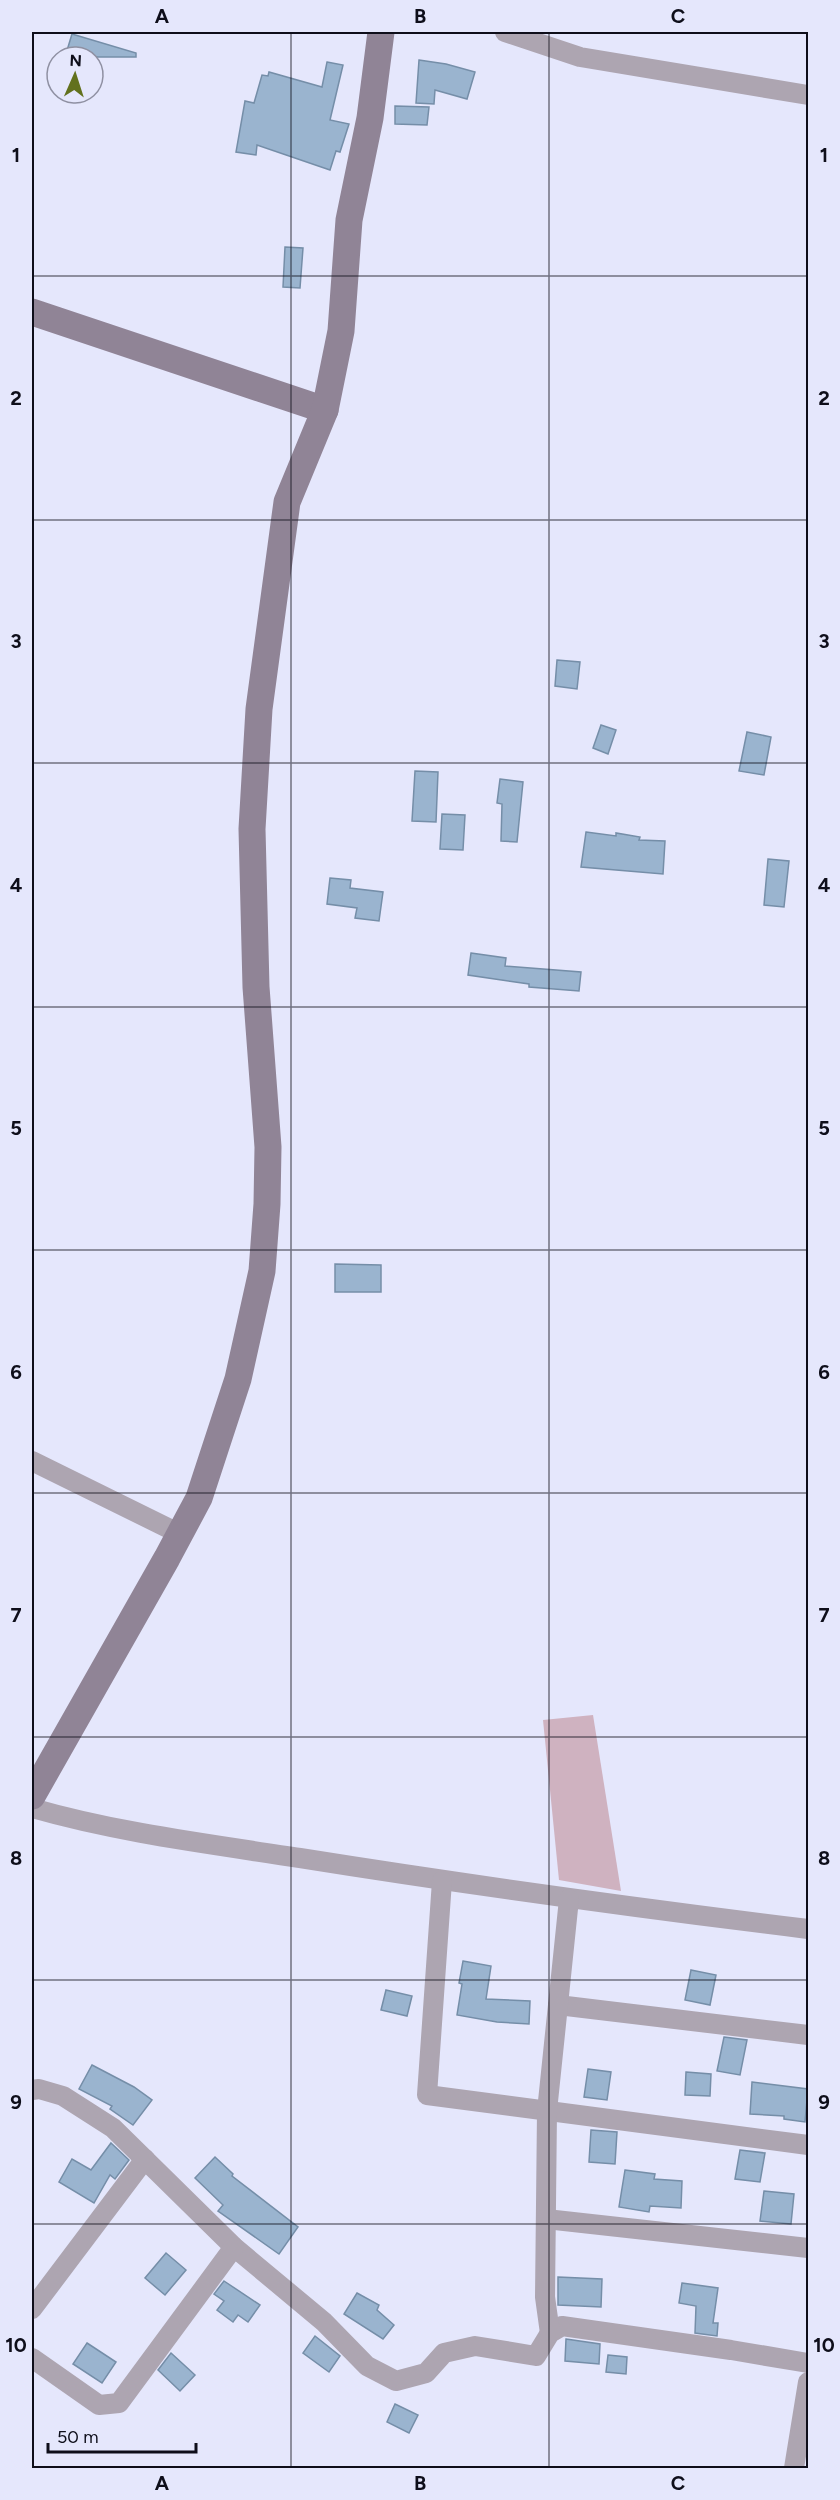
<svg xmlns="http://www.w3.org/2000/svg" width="840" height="2500" viewBox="0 0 840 2500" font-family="Figtree,sans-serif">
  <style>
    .green { fill: #cfb2c0 }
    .building { fill: #9ab4cf; stroke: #758ea8; stroke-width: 1.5 }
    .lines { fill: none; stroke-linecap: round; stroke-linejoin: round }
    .street { stroke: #ada5b1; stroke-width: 20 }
    .secondary { stroke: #908496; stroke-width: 27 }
    .grid { fill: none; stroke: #0e0e1a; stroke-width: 1.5; stroke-opacity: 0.55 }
    .neatline { fill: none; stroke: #0e0e1a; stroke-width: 2 }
    .grid-label { font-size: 20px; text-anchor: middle; font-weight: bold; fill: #0e0e1a }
  </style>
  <rect width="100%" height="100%" fill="#e5e7fc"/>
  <path class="green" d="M 593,1715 L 621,1891 L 559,1880 L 543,1720 Z"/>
  <g class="building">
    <path d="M 72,34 L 136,53 L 136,57 L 65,57 Z"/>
    <path d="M 419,60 L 446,64 L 475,72 L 467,99 L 435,90 L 434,104 L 416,103 Z"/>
    <path d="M 327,62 L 343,65 L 330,120 L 349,124 L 340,152 L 336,151 L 330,170 L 257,145 L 256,155 L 236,152 L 245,101 L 254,103 L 262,75 L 268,76 L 269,72 L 322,87 Z"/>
    <path d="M 395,106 L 429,107 L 427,125 L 395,124 Z"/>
    <path d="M 285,247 L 303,248 L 300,288 L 283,287 Z"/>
    <path d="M 557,660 L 580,662 L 577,689 L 555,686 Z"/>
    <path d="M 601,725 L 616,730 L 608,754 L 593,748 Z"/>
    <path d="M 747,732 L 771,737 L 764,775 L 739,771 Z"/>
    <path d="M 415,771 L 438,772 L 436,822 L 412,821 Z"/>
    <path d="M 500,779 L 523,782 L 517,842 L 501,841 L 502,804 L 497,803 Z"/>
    <path d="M 442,814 L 465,815 L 463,850 L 440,849 Z"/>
    <path d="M 586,832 L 616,836 L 616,833 L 640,837 L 639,840 L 665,841 L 663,874 L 581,867 Z"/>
    <path d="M 768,859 L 789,861 L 784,907 L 764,905 Z"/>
    <path d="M 330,878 L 351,880 L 350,888 L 383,892 L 379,921 L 355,918 L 357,908 L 327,904 Z"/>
    <path d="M 471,953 L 506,958 L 505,966 L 581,972 L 579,991 L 529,987 L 529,984 L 468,975 Z"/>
    <path d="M 335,1264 L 381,1265 L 381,1292 L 335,1292 Z"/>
    <path d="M 463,1961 L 491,1966 L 486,1999 L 530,2001 L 529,2024 L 497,2022 L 457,2015 L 462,1984 L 459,1983 Z"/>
    <path d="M 691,1970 L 716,1975 L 710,2005 L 685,2000 Z"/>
    <path d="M 386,1990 L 412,1996 L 407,2016 L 381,2010 Z"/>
    <path d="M 724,2037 L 747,2040 L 740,2075 L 717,2071 Z"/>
    <path d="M 92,2065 L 134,2087 L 152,2100 L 133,2125 L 110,2109 L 112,2106 L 79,2089 Z"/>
    <path d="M 588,2069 L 611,2072 L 607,2100 L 584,2097 Z"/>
    <path d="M 686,2072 L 711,2074 L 710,2096 L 685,2095 Z"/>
    <path d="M 752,2082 L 808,2089 L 805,2122 L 784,2119 L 784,2116 L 750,2114 Z"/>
    <path d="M 591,2130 L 617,2132 L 615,2164 L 589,2162 Z"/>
    <path d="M 111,2143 L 129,2160 L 115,2179 L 110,2175 L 94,2203 L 59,2182 L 72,2159 L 91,2170 Z"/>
    <path d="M 740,2150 L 765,2153 L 760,2182 L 735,2179 Z"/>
    <path d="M 215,2157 L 233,2174 L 232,2176 L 298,2227 L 279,2254 L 218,2211 L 223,2205 L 195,2178 Z"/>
    <path d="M 625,2170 L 655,2174 L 654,2179 L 682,2181 L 681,2208 L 650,2206 L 649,2212 L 619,2207 Z"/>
    <path d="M 764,2191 L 794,2194 L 791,2224 L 760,2221 Z"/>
    <path d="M 166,2253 L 186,2270 L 165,2295 L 145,2278 Z"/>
    <path d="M 558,2277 L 602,2279 L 601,2307 L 558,2305 Z"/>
    <path d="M 224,2281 L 260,2305 L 248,2322 L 238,2315 L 233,2322 L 217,2310 L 224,2301 L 214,2294 Z"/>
    <path d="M 682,2283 L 718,2288 L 713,2323 L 718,2323 L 717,2336 L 695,2333 L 696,2306 L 679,2303 Z"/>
    <path d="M 357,2293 L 379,2305 L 377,2310 L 394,2325 L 383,2339 L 344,2314 Z"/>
    <path d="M 315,2336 L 340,2356 L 329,2372 L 303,2353 Z"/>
    <path d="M 566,2339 L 600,2344 L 599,2364 L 565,2361 Z"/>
    <path d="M 87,2343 L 116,2362 L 102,2383 L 73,2364 Z"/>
    <path d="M 171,2353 L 195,2375 L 180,2391 L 158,2370 Z"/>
    <path d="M 608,2355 L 627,2357 L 626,2374 L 606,2372 Z"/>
    <path d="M 395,2404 L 418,2415 L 409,2433 L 387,2422 Z"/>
  </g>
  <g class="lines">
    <g class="street">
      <path d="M 505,32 L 580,57 L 808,95"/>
      <path d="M 32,1461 L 180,1534"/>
      <path d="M 32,1808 C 119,1833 210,1844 300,1858 C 469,1885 638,1908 808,1929"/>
      <path d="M 442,1881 L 427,2095 L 808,2145"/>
      <path d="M 558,2005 L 808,2035"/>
      <path d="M 32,2090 L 39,2089 L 63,2096 L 113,2128 L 234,2247 L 324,2322 L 367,2366 L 396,2381 L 426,2373 L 444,2353 L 475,2346 L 536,2356 L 550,2333 L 562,2326 L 731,2350 L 808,2363"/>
      <path d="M 546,2219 L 808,2248"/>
      <path d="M 32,2309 L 145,2159"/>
      <path d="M 550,2333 L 545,2297 L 547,2111 L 569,1899"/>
      <path d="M 32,2358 L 99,2405 L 119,2403 L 234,2247"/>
      <path d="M 794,2468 L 808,2382"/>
    </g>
    <g class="secondary">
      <path d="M 32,312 L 325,410"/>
      <path d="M 32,1796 L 167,1558 L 199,1498 L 238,1379 L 262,1271 L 267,1204 L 268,1147 L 256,987 L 252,829 L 259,709 L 287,502 L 325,410 L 341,331 L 349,220 L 370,118 L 381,32"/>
    </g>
  </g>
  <path class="grid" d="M 291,32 L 291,2468M 549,32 L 549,2468M 32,276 L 808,276M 32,520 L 808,520M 32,763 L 808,763M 32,1007 L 808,1007M 32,1250 L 808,1250M 32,1493 L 808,1493M 32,1737 L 808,1737M 32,1980 L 808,1980M 32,2224 L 808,2224"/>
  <rect width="840" height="2500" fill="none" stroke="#e5e7fc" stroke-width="66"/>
  <g transform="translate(75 75) rotate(3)"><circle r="28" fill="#e5e7fc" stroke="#8f90a2" stroke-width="1.5"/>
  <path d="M0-4.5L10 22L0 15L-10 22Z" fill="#62711d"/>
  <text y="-9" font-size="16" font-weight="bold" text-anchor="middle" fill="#0e0e1a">N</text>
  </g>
  <path d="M48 2443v9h148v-9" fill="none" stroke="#0e0e1a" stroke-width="3"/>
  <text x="57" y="2443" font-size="18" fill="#0e0e1a" stroke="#e5e7fc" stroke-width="4.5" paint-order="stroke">50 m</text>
  <rect x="33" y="33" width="774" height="2434" class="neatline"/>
  <g class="grid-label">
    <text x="162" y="23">A</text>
    <text x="420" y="23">B</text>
    <text x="678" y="23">C</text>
    <text x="16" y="162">1</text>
    <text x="824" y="162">1</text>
    <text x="16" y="405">2</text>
    <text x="824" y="405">2</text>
    <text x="16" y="648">3</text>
    <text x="824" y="648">3</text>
    <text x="16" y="892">4</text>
    <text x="824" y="892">4</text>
    <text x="16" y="1135">5</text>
    <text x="824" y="1135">5</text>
    <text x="16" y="1379">6</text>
    <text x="824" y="1379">6</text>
    <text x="16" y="1622">7</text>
    <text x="824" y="1622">7</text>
    <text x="16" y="1865">8</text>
    <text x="824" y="1865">8</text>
    <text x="16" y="2109">9</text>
    <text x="824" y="2109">9</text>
    <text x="16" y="2352">10</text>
    <text x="824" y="2352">10</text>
    <text x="162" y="2490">A</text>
    <text x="420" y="2490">B</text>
    <text x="678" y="2490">C</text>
  </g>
</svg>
